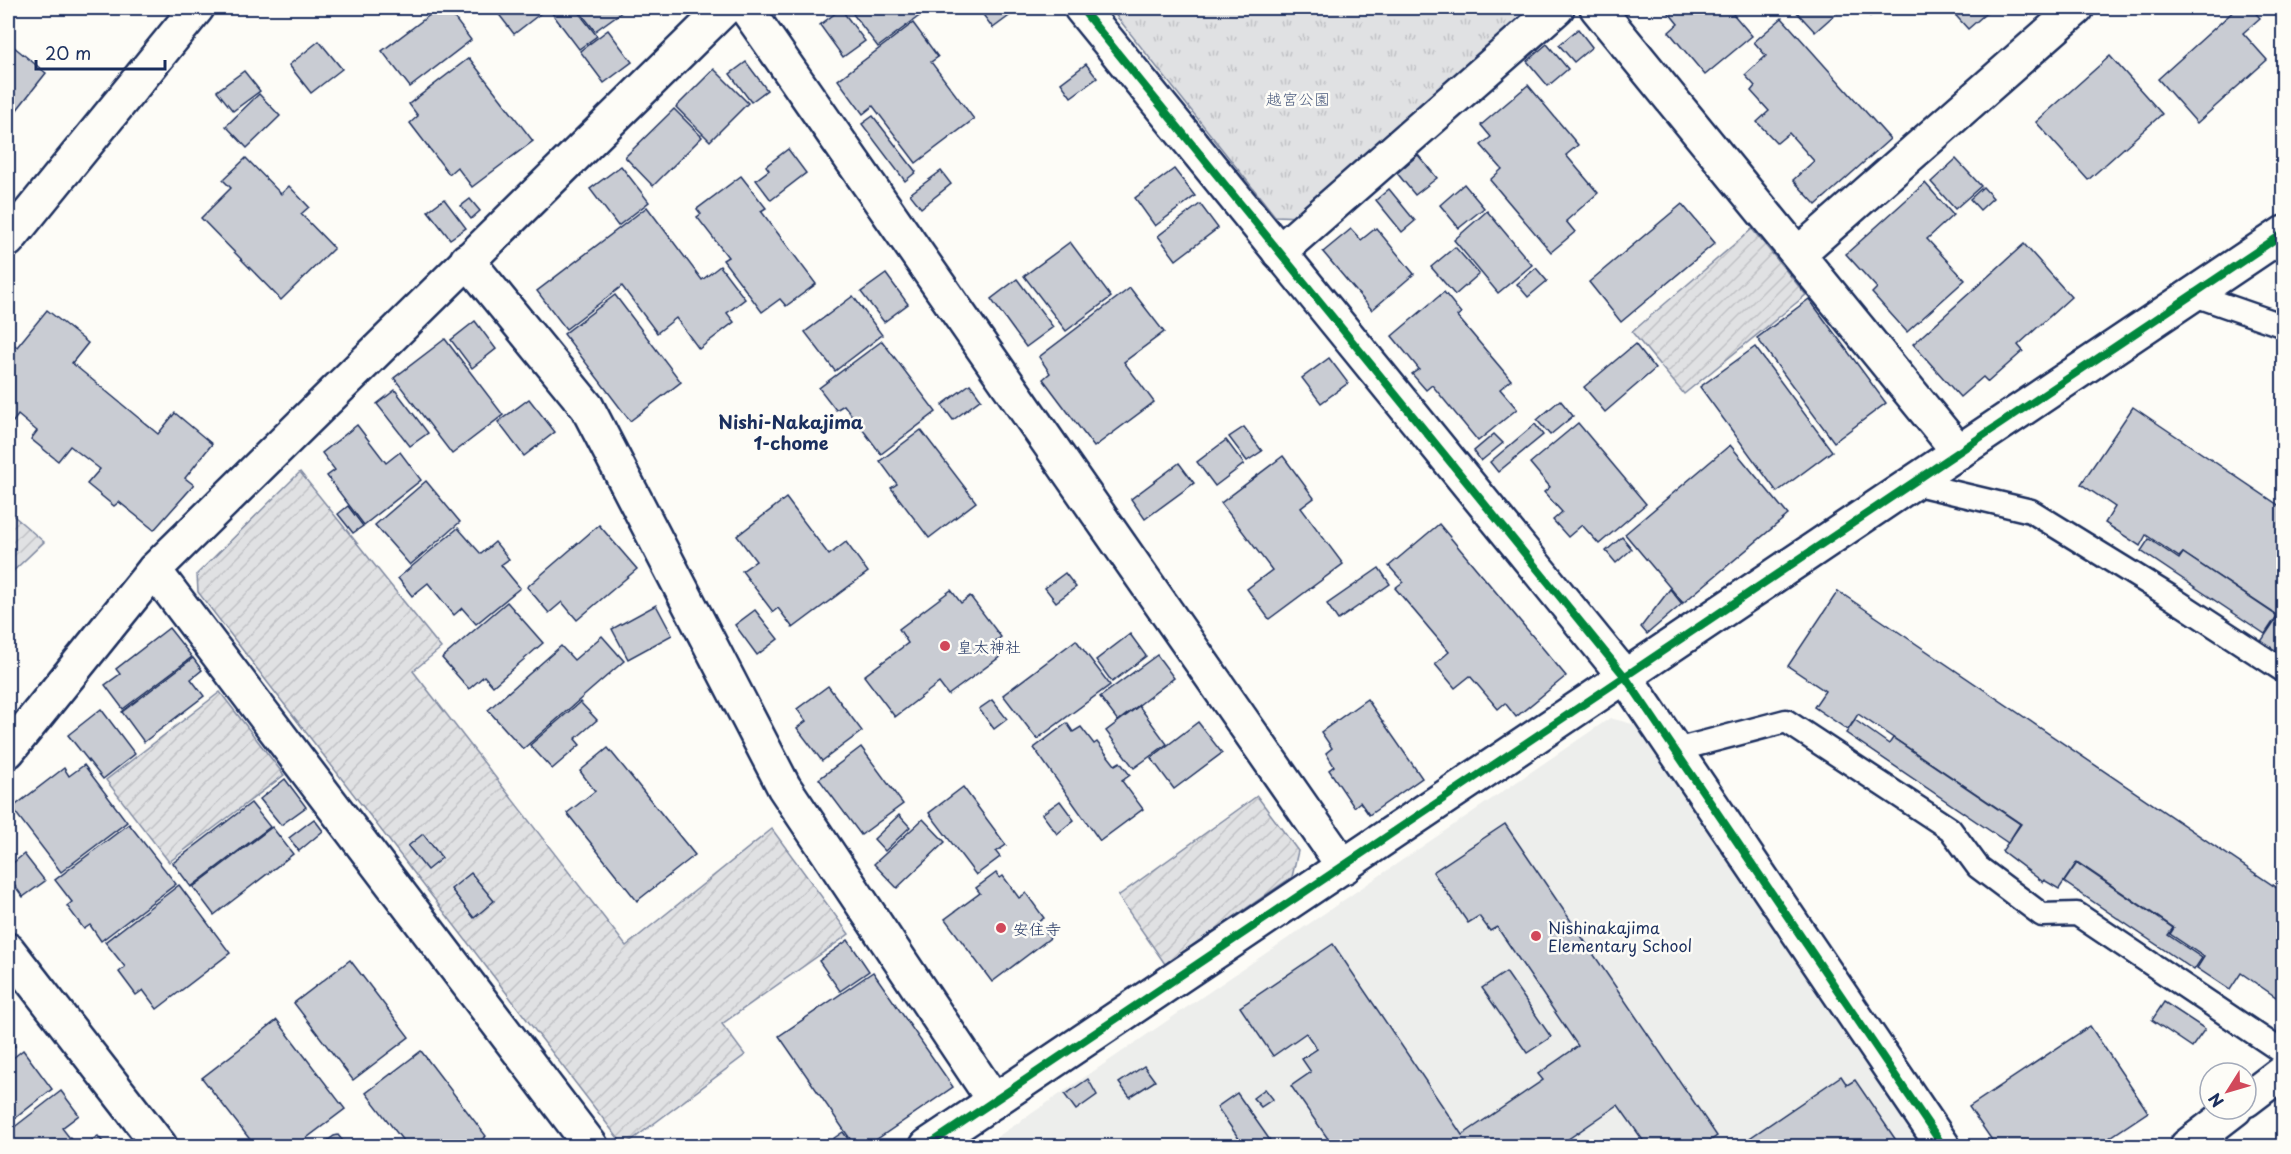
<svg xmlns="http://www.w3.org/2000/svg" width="2291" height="1154" viewBox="0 0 2291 1154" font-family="'Playpen Sans','Klee One',sans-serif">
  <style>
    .built { fill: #edeeec }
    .grass { fill: url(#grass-tufts); stroke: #7e88a0; stroke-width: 1.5 }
    .garden { fill: url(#garden-furrows); stroke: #7e88a0; stroke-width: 1.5 }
    .building { fill: #c9ccd3; stroke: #1b2f5e; stroke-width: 1.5 }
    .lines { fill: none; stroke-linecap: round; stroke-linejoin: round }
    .lane-casing { stroke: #1b2f5e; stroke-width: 27 }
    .street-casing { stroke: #1b2f5e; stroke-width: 38 }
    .secondary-casing { stroke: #1b2f5e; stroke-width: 38 }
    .lane { stroke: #fdfcf7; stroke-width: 22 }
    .street { stroke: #fdfcf7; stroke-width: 33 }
    .secondary { stroke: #fdfcf7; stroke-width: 33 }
    .cycleway-casing { stroke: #fdfcf7; stroke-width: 11 }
    .cycleway { stroke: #00873e; stroke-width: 8 }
    .poi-dot { fill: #d1495b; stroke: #fdfcf7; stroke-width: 2 }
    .labels { text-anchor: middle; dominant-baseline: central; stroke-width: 5; stroke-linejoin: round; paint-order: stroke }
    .park-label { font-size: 16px; fill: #4c5c7f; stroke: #fdfcf7 }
    .poi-label { font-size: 16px; fill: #1b2f5e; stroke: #fdfcf7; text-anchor: start }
    .neighbourhood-label { font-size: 18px; font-weight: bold; fill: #1b2f5e; stroke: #fdfcf7 }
  </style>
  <defs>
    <pattern id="grass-tufts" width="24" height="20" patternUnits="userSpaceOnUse" patternTransform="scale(1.5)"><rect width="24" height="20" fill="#e0e1e3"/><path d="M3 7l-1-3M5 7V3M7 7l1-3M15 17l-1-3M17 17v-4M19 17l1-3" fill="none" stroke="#c0c1c5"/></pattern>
    <pattern id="garden-furrows" width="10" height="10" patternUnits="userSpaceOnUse" patternTransform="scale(1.5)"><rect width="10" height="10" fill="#e0e1e3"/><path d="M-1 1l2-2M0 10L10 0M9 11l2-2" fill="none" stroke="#c0c1c5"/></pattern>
  </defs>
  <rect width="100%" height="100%" fill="#fdfcf7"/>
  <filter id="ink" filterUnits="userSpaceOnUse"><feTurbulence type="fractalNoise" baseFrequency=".0167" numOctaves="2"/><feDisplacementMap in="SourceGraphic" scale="12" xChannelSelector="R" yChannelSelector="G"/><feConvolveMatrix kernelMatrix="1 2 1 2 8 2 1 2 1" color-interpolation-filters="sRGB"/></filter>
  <g filter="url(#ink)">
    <path class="built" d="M 1610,718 L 1640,726 L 1924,1146 L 984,1146 Z"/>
    <path class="grass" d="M 1110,8 L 1537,8 L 1302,217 L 1275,216 Z"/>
    <g class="garden">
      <path d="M 1752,229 L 1806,295 L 1684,394 L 1632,332 Z"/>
      <path d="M 300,472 L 441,648 L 413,671 L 626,946 L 772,829 L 849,934 L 722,1024 L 745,1055 L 624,1146 L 198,592 L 197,574 Z"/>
      <path d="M 8,511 L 44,542 L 8,576 Z"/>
      <path d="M 220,692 L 284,775 L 169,862 L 106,780 Z"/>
      <path d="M 1257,796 L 1298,851 L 1292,877 L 1165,964 L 1118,896 Z"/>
    </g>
    <g class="building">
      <path d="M 439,8 L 447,8 L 471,40 L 410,87 L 382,51 Z"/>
      <path d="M 494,8 L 543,8 L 545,10 L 514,34 Z"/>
      <path d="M 548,8 L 575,8 L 597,36 L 579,49 Z"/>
      <path d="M 577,8 L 627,8 L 595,31 Z"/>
      <path d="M 862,8 L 930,8 L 878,47 L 853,14 Z"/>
      <path d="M 978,8 L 1020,8 L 993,28 Z"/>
      <path d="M 1665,8 L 1728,8 L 1752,36 L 1705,75 L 1669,32 L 1678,24 Z"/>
      <path d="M 1793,8 L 1842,8 L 1815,32 Z"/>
      <path d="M 1862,8 L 1880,8 L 1870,16 Z"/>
      <path d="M 1949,8 L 1992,8 L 1968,29 Z"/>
      <path d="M 2237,8 L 2251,8 L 2260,18 L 2243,33 L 2267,60 L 2197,123 L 2158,79 Z"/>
      <path d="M 841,9 L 865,41 L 843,57 L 820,25 Z"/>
      <path d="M 1782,18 L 1890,139 L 1816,205 L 1793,180 L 1814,161 L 1789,133 L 1777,143 L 1757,122 L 1769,111 L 1751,91 L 1755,86 L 1745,75 L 1766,56 L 1754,42 Z"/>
      <path d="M 913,23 L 938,57 L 931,62 L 974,119 L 916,163 L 873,106 L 863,114 L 838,80 Z"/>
      <path d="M 1578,29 L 1592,47 L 1574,62 L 1559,45 Z"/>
      <path d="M 608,30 L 632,62 L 604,83 L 580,51 Z"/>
      <path d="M 319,41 L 342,69 L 311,93 L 289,65 Z"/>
      <path d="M 8,42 L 46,73 L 8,121 Z"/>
      <path d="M 1547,44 L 1568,69 L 1548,86 L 1527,61 Z"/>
      <path d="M 2110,56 L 2162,114 L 2088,180 L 2036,122 Z"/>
      <path d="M 469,58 L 533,141 L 472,187 L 457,167 L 449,174 L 410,123 L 418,116 L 409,104 Z"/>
      <path d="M 746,62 L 767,90 L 751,102 L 730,74 Z"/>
      <path d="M 1086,64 L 1097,78 L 1071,97 L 1061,83 Z"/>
      <path d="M 714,69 L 748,103 L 710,141 L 676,107 Z"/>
      <path d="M 244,71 L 260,91 L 233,111 L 217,91 Z"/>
      <path d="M 1528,85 L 1578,145 L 1566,155 L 1598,193 L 1566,221 L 1575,232 L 1551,252 L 1490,180 L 1502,169 L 1481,145 L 1491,137 L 1481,125 Z"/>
      <path d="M 259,94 L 280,116 L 247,148 L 226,126 Z"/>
      <path d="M 674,109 L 702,137 L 653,186 L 625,157 Z"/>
      <path d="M 873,116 L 916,172 L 905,181 L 862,124 Z"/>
      <path d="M 788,149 L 806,173 L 771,200 L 756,180 L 769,170 L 766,166 Z"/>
      <path d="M 1418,155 L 1437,178 L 1415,195 L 1397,173 Z"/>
      <path d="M 246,158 L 281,194 L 289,186 L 309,207 L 301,214 L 334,248 L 281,300 L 201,218 L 231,188 L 223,180 Z"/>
      <path d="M 1956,159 L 1981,186 L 1955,209 L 1931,182 Z"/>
      <path d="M 621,166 L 649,202 L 618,226 L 590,189 Z"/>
      <path d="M 1174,169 L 1195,196 L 1155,226 L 1135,198 Z"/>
      <path d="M 941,171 L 951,184 L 921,208 L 910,194 Z"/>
      <path d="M 741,176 L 766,208 L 761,211 L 816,284 L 786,306 L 780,299 L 762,312 L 723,260 L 728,257 L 697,217 L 701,214 L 697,209 Z"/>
      <path d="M 1925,183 L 1953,215 L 1927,239 L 1965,280 L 1907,332 L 1872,293 L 1877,288 L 1846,254 Z"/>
      <path d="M 1464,184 L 1484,208 L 1459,228 L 1440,205 Z"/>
      <path d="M 1983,187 L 1993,198 L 1980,210 L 1970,199 Z"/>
      <path d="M 1389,189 L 1415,221 L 1402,232 L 1376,200 Z"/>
      <path d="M 444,199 L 466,228 L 450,239 L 428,211 Z"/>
      <path d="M 470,199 L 480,211 L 471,219 L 461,206 Z"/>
      <path d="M 1200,204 L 1218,228 L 1176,260 L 1158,236 Z"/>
      <path d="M 1682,204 L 1715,243 L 1621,322 L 1589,282 Z"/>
      <path d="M 647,207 L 702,280 L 720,266 L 745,299 L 727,313 L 734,322 L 699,349 L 676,318 L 657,333 L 622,286 L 566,329 L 537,291 Z"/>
      <path d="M 1487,211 L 1532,265 L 1498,293 L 1454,240 Z"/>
      <path d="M 1376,228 L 1414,274 L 1372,310 L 1323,252 L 1351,229 L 1361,240 Z"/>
      <path d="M 1070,242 L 1111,297 L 1066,331 L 1024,276 Z"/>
      <path d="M 2024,244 L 2071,297 L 2018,345 L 2023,351 L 1988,382 L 1983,377 L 1960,397 L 1913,344 Z"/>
      <path d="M 1455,247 L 1479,274 L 1455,295 L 1431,267 Z"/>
      <path d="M 1536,268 L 1547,281 L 1528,297 L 1517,284 Z"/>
      <path d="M 886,274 L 908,304 L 884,322 L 861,292 Z"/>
      <path d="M 1017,279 L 1053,327 L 1026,347 L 991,299 Z"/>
      <path d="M 1130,288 L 1164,332 L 1124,362 L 1154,402 L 1094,447 L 1043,379 L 1050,373 L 1039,357 Z"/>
      <path d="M 1444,292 L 1461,313 L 1457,316 L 1511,380 L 1500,389 L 1517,409 L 1478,441 L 1432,385 L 1426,390 L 1412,374 L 1419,369 L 1392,336 Z"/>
      <path d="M 615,295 L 681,382 L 630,421 L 564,334 Z"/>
      <path d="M 853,296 L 882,335 L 835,371 L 805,332 Z"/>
      <path d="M 1809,299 L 1886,403 L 1834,442 L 1757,338 Z"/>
      <path d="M 47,310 L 88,343 L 72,363 L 158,434 L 175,413 L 212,444 L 185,478 L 194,485 L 154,530 L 119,502 L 114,506 L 87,484 L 100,469 L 70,446 L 58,461 L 31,439 L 37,431 L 18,415 L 13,422 L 8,418 L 8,346 L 11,342 L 17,347 Z"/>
      <path d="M 475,321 L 496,349 L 472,368 L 451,340 Z"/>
      <path d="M 445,339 L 503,415 L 452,454 L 394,378 Z"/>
      <path d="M 882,341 L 936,412 L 881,454 L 844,405 L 836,410 L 819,388 Z"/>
      <path d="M 1635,344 L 1655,369 L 1605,412 L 1584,387 Z"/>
      <path d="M 1755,347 L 1832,451 L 1777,492 L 1700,387 Z"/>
      <path d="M 1329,358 L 1348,383 L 1321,403 L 1302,378 Z"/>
      <path d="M 970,384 L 981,399 L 953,420 L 942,405 Z"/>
      <path d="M 395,390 L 428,433 L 410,446 L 377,404 Z"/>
      <path d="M 529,399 L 555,432 L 524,456 L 498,422 Z"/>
      <path d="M 1560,400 L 1573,416 L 1550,435 L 1537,420 Z"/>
      <path d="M 2133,407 L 2284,509 L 2284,663 L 2260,643 L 2278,616 L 2183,553 L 2179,557 L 2146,535 L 2140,546 L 2105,523 L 2115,507 L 2081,484 Z"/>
      <path d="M 1578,423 L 1646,504 L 1599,544 L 1582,525 L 1568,537 L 1553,520 L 1562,512 L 1544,492 L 1550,487 L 1530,463 Z"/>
      <path d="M 1535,424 L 1543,435 L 1498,472 L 1490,462 Z"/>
      <path d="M 357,425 L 386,463 L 400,452 L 421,480 L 364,525 L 327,476 L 335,470 L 322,453 Z"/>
      <path d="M 1244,427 L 1262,451 L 1247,461 L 1229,437 Z"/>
      <path d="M 921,430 L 976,502 L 929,538 L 891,488 L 897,484 L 880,461 Z"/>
      <path d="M 1494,434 L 1503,443 L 1481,461 L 1474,451 Z"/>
      <path d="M 1226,440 L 1244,464 L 1215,486 L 1197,462 Z"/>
      <path d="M 1730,445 L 1788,515 L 1683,603 L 1625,534 Z"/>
      <path d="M 1283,456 L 1314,498 L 1301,508 L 1343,564 L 1269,619 L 1247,589 L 1272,570 L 1221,503 Z"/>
      <path d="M 1179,463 L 1194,483 L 1145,519 L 1131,499 Z"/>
      <path d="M 426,481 L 460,522 L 410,565 L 375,525 Z"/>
      <path d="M 786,498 L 829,555 L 846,542 L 868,572 L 793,628 L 778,608 L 773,612 L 742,571 L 756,561 L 737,536 Z"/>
      <path d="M 348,506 L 363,526 L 353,533 L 338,514 Z"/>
      <path d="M 1439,524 L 1566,676 L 1516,717 L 1505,703 L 1498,709 L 1470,676 L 1455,688 L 1435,664 L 1449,652 L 1395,588 L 1403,582 L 1389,566 Z"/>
      <path d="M 599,525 L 637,569 L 577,620 L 562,602 L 549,613 L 527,587 Z"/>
      <path d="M 458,528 L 481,554 L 495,542 L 509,559 L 501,565 L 520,588 L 476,624 L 462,608 L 454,615 L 428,583 L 412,596 L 398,578 Z"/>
      <path d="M 1622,537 L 1632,549 L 1616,563 L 1606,551 Z"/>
      <path d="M 2149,539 L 2179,559 L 2183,553 L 2277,616 L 2265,634 L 2141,551 Z"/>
      <path d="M 1379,568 L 1390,584 L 1338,620 L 1327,604 Z"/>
      <path d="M 1065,573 L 1076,587 L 1056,602 L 1045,588 Z"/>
      <path d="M 1670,589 L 1682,604 L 1647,634 L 1641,627 Z"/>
      <path d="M 951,590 L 961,603 L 970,596 L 1001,637 L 991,644 L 1001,656 L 948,695 L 939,683 L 895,717 L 864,676 L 908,643 L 899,629 Z"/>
      <path d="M 1838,591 L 2284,893 L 2284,986 L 2276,997 L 2241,973 L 2230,990 L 2197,968 L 2204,957 L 2170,934 L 2174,928 L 2077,862 L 2059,889 L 2044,880 L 2043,882 L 2002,851 L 2021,824 L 1858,714 L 1848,730 L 1814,707 L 1825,691 L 1788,666 Z"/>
      <path d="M 507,602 L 543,643 L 493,686 L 484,676 L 469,689 L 442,658 Z"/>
      <path d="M 656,605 L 672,635 L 628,659 L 612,629 Z"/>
      <path d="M 755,610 L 778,639 L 757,655 L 735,625 Z"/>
      <path d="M 169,628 L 192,657 L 123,709 L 105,685 L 120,674 L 116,669 Z"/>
      <path d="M 1130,634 L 1146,656 L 1112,682 L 1096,660 Z"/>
      <path d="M 602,636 L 624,661 L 523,749 L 488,710 L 561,646 L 574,660 Z"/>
      <path d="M 1076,640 L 1110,685 L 1037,739 L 1003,695 Z"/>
      <path d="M 1157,655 L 1174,678 L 1118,721 L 1100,697 Z"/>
      <path d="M 193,658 L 202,670 L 191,679 L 204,696 L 144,742 L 122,712 Z"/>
      <path d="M 828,686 L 862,731 L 822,761 L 797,728 L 806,721 L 797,709 Z"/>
      <path d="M 1367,699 L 1422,778 L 1369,815 L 1360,802 L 1354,807 L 1329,770 L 1334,766 L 1326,753 L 1332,748 L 1321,732 Z"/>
      <path d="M 992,700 L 1007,719 L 994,729 L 979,709 Z"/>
      <path d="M 580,702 L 597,720 L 575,739 L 580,745 L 552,769 L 530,745 Z"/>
      <path d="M 1139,706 L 1167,744 L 1134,768 L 1106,731 Z"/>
      <path d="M 101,709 L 135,754 L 103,779 L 68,735 Z"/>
      <path d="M 1855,720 L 1889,744 L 1893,738 L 2020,824 L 2008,843 L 1846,733 Z"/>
      <path d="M 1198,722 L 1222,753 L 1174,789 L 1151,758 Z"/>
      <path d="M 1067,723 L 1073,732 L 1081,727 L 1094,744 L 1097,742 L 1115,765 L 1120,762 L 1130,775 L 1122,781 L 1143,809 L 1100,841 L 1034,748 Z"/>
      <path d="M 861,747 L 903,804 L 861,835 L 819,779 Z"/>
      <path d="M 608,748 L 695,855 L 637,901 L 567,813 L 595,791 L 580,771 Z"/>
      <path d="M 84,765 L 127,822 L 61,872 L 12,808 L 64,768 L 69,776 Z"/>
      <path d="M 285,779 L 306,807 L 281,825 L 260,799 Z"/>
      <path d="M 963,787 L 1006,845 L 996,852 L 1000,857 L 976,875 L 929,813 Z"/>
      <path d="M 1060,801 L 1074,820 L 1057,834 L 1042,814 Z"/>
      <path d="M 251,803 L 270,827 L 191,887 L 173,863 Z"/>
      <path d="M 899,815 L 910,827 L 885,851 L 874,839 Z"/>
      <path d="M 314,819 L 323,831 L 299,851 L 289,838 Z"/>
      <path d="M 923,819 L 945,842 L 897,888 L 874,864 Z"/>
      <path d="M 129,824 L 176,884 L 101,941 L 90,925 L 84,929 L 67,906 L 72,902 L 55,880 Z"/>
      <path d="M 1505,824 L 1717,1136 L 1702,1146 L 1647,1146 L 1618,1105 L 1558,1146 L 1333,1146 L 1291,1086 L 1311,1072 L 1302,1059 L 1317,1049 L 1306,1033 L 1273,1056 L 1240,1007 L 1333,944 L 1462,1135 L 1543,1080 L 1538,1074 L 1578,1046 L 1497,927 L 1490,931 L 1479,916 L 1468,923 L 1433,872 Z"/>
      <path d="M 272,827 L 293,854 L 214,915 L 193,887 Z"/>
      <path d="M 423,834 L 442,858 L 427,870 L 408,846 Z"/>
      <path d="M 24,854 L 45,881 L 23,897 L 8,877 L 8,867 Z"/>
      <path d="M 2077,863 L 2173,928 L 2168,935 L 2202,958 L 2194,970 L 2064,882 Z"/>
      <path d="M 471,873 L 494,901 L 474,918 L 451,889 Z"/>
      <path d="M 996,873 L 1000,878 L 1003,876 L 1019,898 L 1026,893 L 1044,918 L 1038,922 L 1050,938 L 992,982 L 945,919 L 980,893 L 976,888 Z"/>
      <path d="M 179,885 L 230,953 L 157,1009 L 143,990 L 136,995 L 119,972 L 125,967 L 105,942 Z"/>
      <path d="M 848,940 L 869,971 L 840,991 L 819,961 Z"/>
      <path d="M 350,960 L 409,1037 L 353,1080 L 294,1003 Z"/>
      <path d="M 873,972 L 953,1087 L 867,1146 L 855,1146 L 779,1036 Z"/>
      <path d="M 1506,972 L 1551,1037 L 1527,1053 L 1482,988 Z"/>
      <path d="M 2164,1002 L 2205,1029 L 2192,1047 L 2152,1020 Z"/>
      <path d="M 277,1020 L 345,1109 L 296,1146 L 255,1146 L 202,1078 Z"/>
      <path d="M 2090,1026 L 2148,1112 L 2097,1146 L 1996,1146 L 1969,1107 Z"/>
      <path d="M 8,1036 L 15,1046 L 8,1051 Z"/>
      <path d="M 23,1050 L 52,1089 L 8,1124 L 8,1062 Z"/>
      <path d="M 421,1051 L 486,1136 L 473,1146 L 407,1146 L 366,1093 Z"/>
      <path d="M 1144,1066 L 1155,1081 L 1130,1097 L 1119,1083 Z"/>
      <path d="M 1841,1076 L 1847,1085 L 1855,1080 L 1900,1146 L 1738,1146 Z"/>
      <path d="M 1088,1079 L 1097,1095 L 1076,1110 L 1065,1095 Z"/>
      <path d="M 1265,1089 L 1273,1099 L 1261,1107 L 1253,1098 Z"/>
      <path d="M 61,1091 L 79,1115 L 62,1128 L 76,1146 L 8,1146 L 8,1132 Z"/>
      <path d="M 1237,1093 L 1274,1146 L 1244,1146 L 1217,1107 Z"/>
      <path d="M 843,1132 L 853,1146 L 825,1146 L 824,1145 Z"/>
      <path d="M 338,1135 L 347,1146 L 320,1146 L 334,1136 Z"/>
      <path d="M 98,1136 L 106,1146 L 83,1146 Z"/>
    </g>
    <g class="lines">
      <g class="lane-casing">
        <g id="lane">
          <path d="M 2192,294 L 2284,326"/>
          <path d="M 1913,483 L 2031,511 L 2169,596 L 2284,671"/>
          <path d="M 1676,750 L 1786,721 L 1950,829 L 1978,867 L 2042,915 L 2077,914 L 2284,1053"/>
        </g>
      </g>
      <g class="street-casing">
        <g id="street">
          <path d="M 746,8 L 1344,867"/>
          <path d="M 1081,8 L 1626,678 L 1943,1146"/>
          <path d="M 1597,8 L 1959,452"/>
          <path d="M 1279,252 L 1557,8"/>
          <path d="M 1798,254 L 2077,8"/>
          <path d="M 467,260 L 587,407 L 784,787 L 994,1101"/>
          <path d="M 154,570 L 591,1146"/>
          <path d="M 8,751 L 154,570 L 725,8"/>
          <path d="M 8,950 L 160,1146"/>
          <path d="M 2246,1100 L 2284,1071"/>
          <path d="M 927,1146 L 2284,233"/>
          <path d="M 2187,1146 L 2235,1109"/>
        </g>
      </g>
      <g class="secondary-casing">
        <path id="secondary" d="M 8,240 L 197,8"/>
      </g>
      <use href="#lane" class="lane"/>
      <use href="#street" class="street"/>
      <use href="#secondary" class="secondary"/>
      <g class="cycleway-casing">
        <g id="cycleway">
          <path d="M 1081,8 L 1626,678 L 1943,1146"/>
          <path d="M 927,1146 L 2284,233"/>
        </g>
      </g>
      <use href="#cycleway" class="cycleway"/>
    </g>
  </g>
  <g class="poi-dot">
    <circle cx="945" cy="646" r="6"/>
    <circle cx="1001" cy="928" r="6"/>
    <circle cx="1536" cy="936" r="6"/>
  </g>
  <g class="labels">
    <g class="park-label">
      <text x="1298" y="98">越宮公園</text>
    </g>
    <g class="poi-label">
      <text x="957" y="646">皇太神社</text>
      <text x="1548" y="927">Nishinakajima<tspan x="1548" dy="18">Elementary School</tspan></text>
      <text x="1013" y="928">安住寺</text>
    </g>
    <g class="neighbourhood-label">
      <text x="791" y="421">Nishi-Nakajima<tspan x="791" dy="21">1-chome</tspan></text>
    </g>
  </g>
  <rect width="2291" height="1154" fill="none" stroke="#fdfcf7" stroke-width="30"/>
  <rect x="15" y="15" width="2261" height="1124" fill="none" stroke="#1b2f5e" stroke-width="2" filter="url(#ink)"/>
  <g transform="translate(2228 1091) rotate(233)"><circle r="28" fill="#fdfcf7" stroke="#a3aaba" stroke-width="1.5"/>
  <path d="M0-4.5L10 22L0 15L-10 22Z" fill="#d1495b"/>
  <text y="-9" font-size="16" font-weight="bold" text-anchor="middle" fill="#1b2f5e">N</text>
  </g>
  <path d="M36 60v9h129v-9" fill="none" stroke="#1b2f5e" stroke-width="3"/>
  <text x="45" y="60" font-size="18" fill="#1b2f5e" stroke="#fdfcf7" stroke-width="4.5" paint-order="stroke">20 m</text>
</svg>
